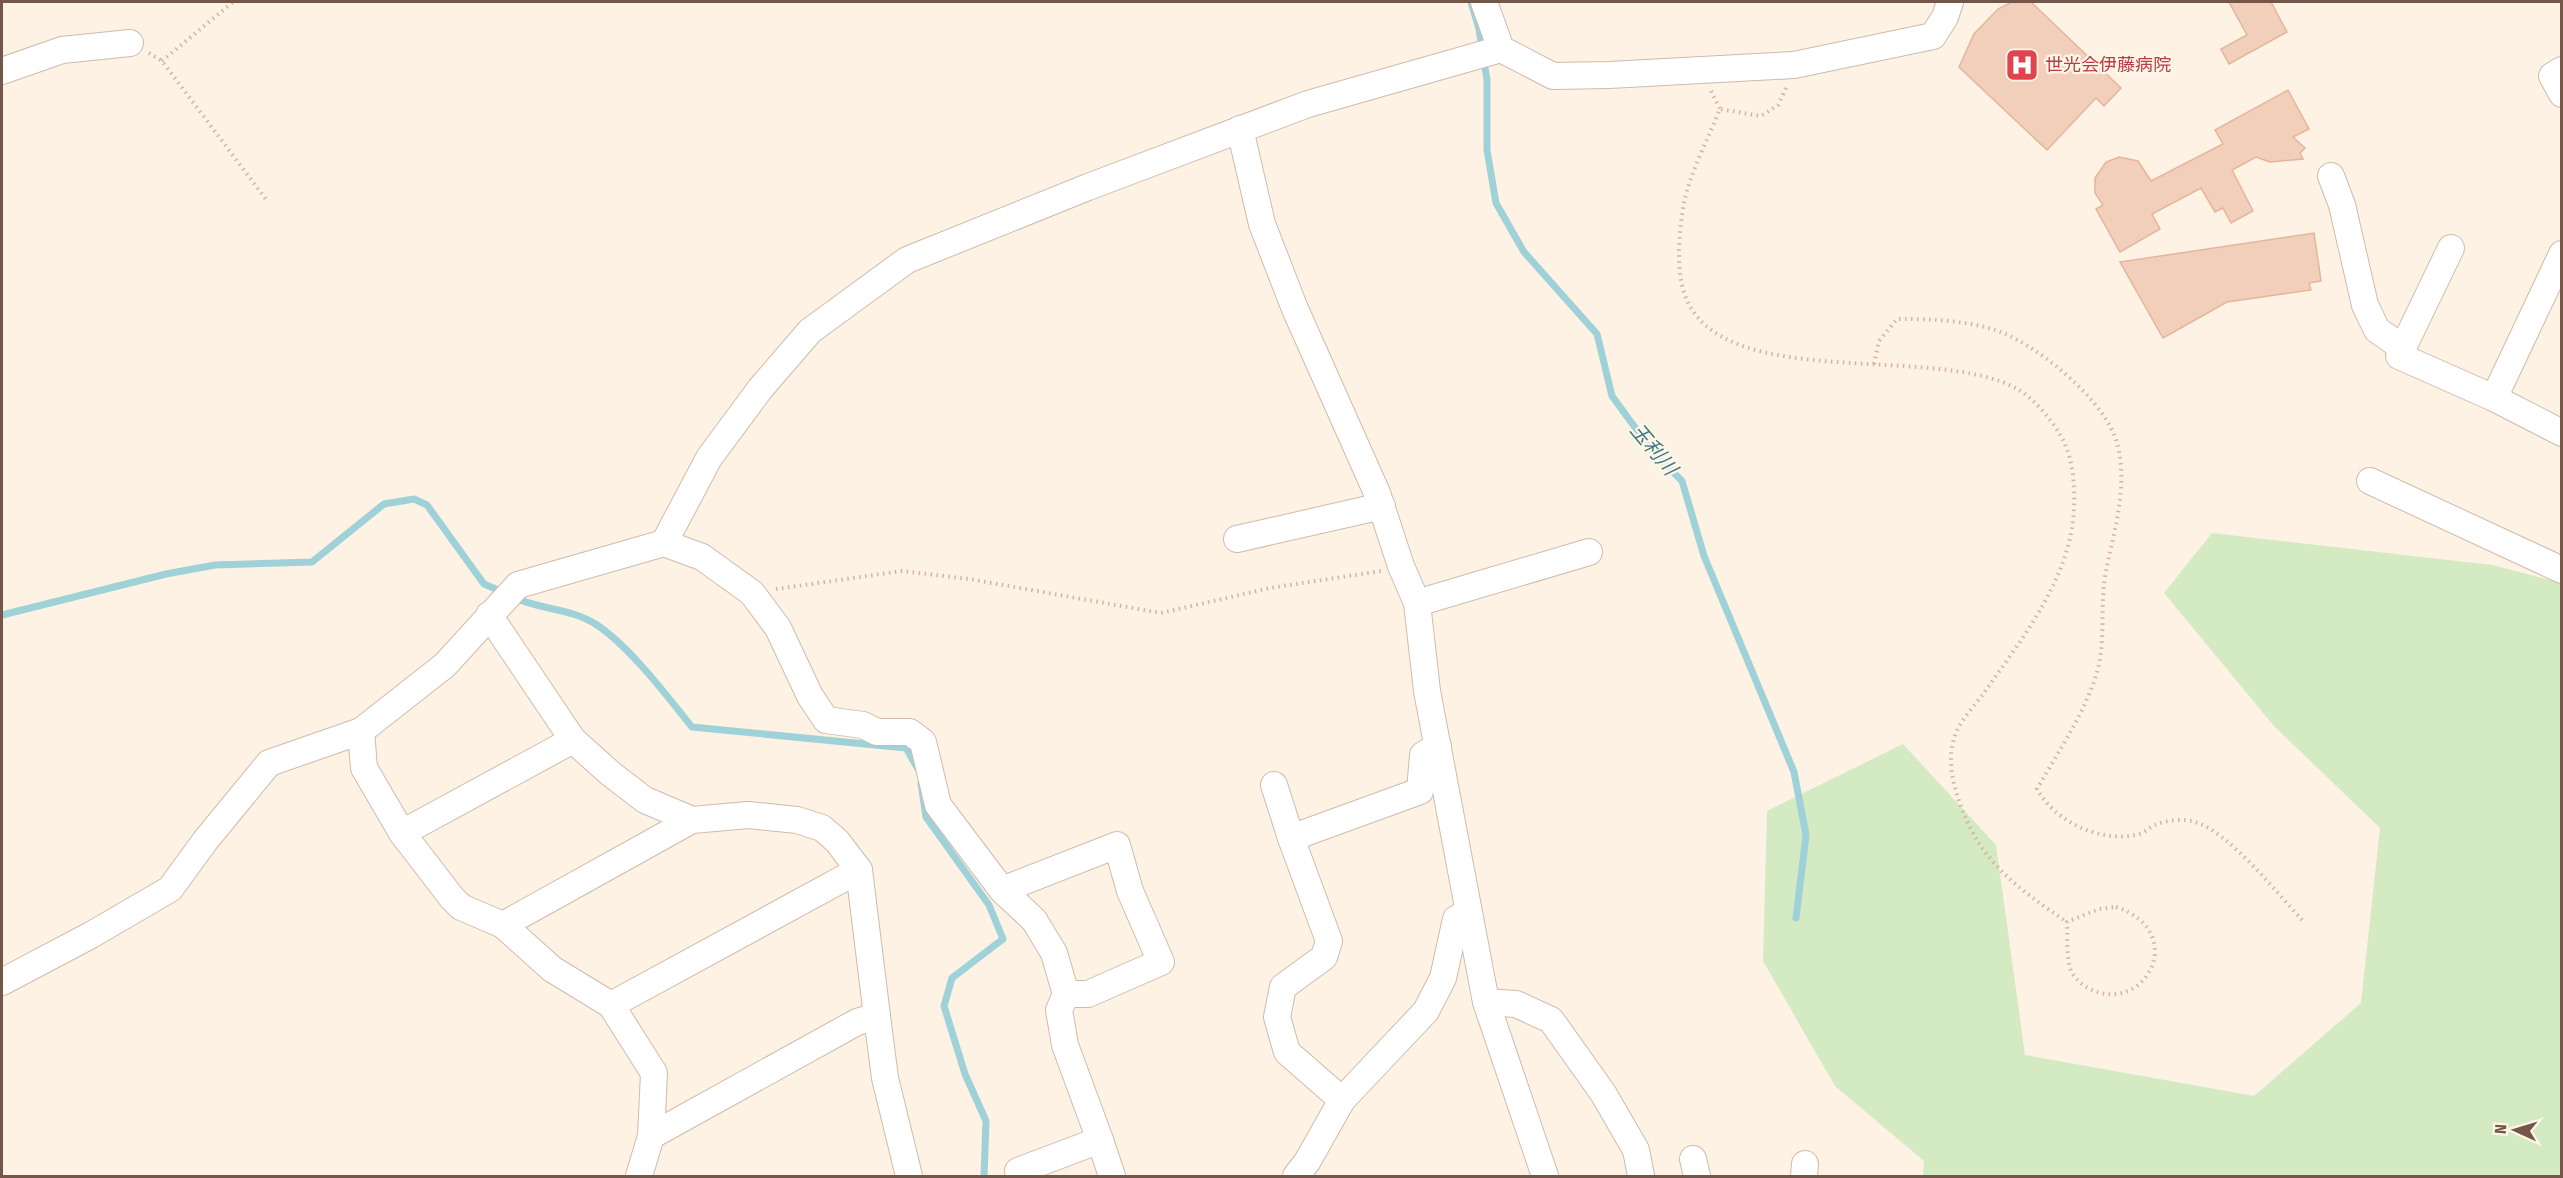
<svg xmlns="http://www.w3.org/2000/svg" width="2563" height="1178" viewBox="0 0 2563 1178" font-family="'Fira Sans Condensed','Noto Sans JP',sans-serif">
  <style>
    .green { fill: #d4eac2 }
    .lines { fill: none; stroke-linecap: round; stroke-linejoin: round }
    .stream { stroke: #9ed1d8; stroke-width: 7 }
    .building { fill: #f2cfbb; stroke: #e5b59b; stroke-width: 1.5 }
    .street-casing { stroke: #d0bbad; stroke-width: 28 }
    .path { stroke: #d7b29e; stroke-width: 4; stroke-dasharray: 1.5 4.5; stroke-linecap: butt }
    .street { stroke: #fff; stroke-width: 26 }
    .labels { text-anchor: middle; dominant-baseline: central; stroke-width: 4.5; stroke-linejoin: round; paint-order: stroke }
    .health-label { font-size: 18px; fill: #be3a42; stroke: #fff6ea; text-anchor: start }
    .water-label { font-size: 20px; font-style: italic; fill: #3f7982; stroke: #fff6ea }
  </style>
  <rect width="100%" height="100%" fill="#fdf2e3"/>
  <path class="green" d="M 2212,533 L 2492,565 L 2561,583 L 2561,1176 L 1923,1176 L 1924,1161 L 1835,1086 L 1763,961 L 1767,811 L 1903,744 L 1996,845 L 2025,1055 L 2254,1096 L 2361,1003 L 2380,828 L 2274,726 L 2164,593 Z"/>
  <g class="lines">
    <g class="stream">
      <path d="M 1471,2 L 1479,29 L 1487,80 L 1487,150 L 1496,203 L 1524,252 L 1597,334 L 1612,396 L 1653,452 L 1682,481 L 1704,556 L 1794,772 L 1806,835 L 1796,918"/>
      <path d="M 515,598 C 542,610 571,608 597,625 C 630,647 667,696 692,727 L 906,748 L 918,769"/>
      <path d="M 2,615 L 166,574 L 215,565 L 312,562 L 384,504 L 414,499 L 427,505 L 484,584 L 505,593"/>
      <path d="M 921,783 L 926,817 L 989,905 L 1003,939 L 952,978 L 944,1006 L 965,1074 L 986,1121 L 984,1176"/>
    </g>
  </g>
  <g class="building">
    <path d="M 2012,2 L 2031,2 L 2121,88 L 2104,106 L 2096,98 L 2047,150 L 1959,67 L 1974,34 L 1998,9 Z"/>
    <path d="M 2229,2 L 2271,2 L 2287,32 L 2229,64 L 2221,49 L 2247,35 Z"/>
    <path d="M 2288,90 L 2309,129 L 2293,137 L 2305,148 L 2300,153 L 2303,159 L 2270,162 L 2256,157 L 2232,170 L 2253,211 L 2231,223 L 2223,208 L 2215,212 L 2201,188 L 2152,214 L 2160,229 L 2120,252 L 2096,209 L 2103,205 L 2095,193 L 2095,178 L 2106,162 L 2119,157 L 2138,161 L 2151,181 L 2223,144 L 2215,130 Z"/>
    <path d="M 2314,233 L 2321,281 L 2309,283 L 2311,290 L 2227,302 L 2163,338 L 2120,262 Z"/>
  </g>
  <g class="lines">
    <g class="street-casing">
      <g id="street">
        <path d="M 1484,2 L 1501,49 L 1553,76 L 1609,75 L 1794,65 L 1933,36 L 1945,17 L 1950,2"/>
        <path d="M 2562,70 L 2552,76 L 2562,94"/>
        <path d="M 2,71 L 62,50 L 130,43"/>
        <path d="M 1240,129 L 1262,224 L 1295,309 L 1377,493 L 1401,566 L 1417,603 L 1427,691 L 1486,1002 L 1545,1176"/>
        <path d="M 2331,176 L 2342,205 L 2365,305 L 2377,330 L 2403,348"/>
        <path d="M 2451,248 L 2399,356 L 2494,398 L 2562,433"/>
        <path d="M 2494,398 L 2562,254"/>
        <path d="M 2370,481 L 2562,570"/>
        <path d="M 1237,539 L 1382,506"/>
        <path d="M 664,543 L 709,458 L 760,389 L 810,331 L 907,260 L 1088,187 L 1308,104 L 1501,49"/>
        <path d="M 1417,603 L 1589,552"/>
        <path d="M 489,615 L 573,740 L 611,774 L 645,800 L 692,820 L 748,815 L 797,820 L 822,828 L 837,841 L 859,870 L 877,1016 L 857,1022 L 651,1136"/>
        <path d="M 361,731 L 364,768 L 402,833 L 452,898 L 461,907 L 503,925 L 552,969 L 611,1005 L 654,1073 L 651,1136 L 639,1176"/>
        <path d="M 1438,746 L 1423,755 L 1420,791 L 1291,838 L 1329,941 L 1324,957 L 1283,987 L 1277,1017 L 1287,1052 L 1342,1100 L 1426,1011 L 1443,978 L 1456,919 L 1468,912"/>
        <path d="M 1274,785 L 1291,838"/>
        <path d="M 402,833 L 573,740"/>
        <path d="M 503,925 L 692,820"/>
        <path d="M 2,982 L 91,935 L 170,889 L 205,841 L 269,763 L 361,731 L 445,665 L 518,585 L 664,543 L 702,557 L 752,593 L 778,628 L 810,696 L 826,720 L 863,725 L 877,732 L 910,732 L 923,742 L 938,805 L 1002,890 L 1034,920 L 1054,953 L 1066,994 L 1088,994 L 1161,962 L 1130,891 L 1117,845 L 1002,890"/>
        <path d="M 1486,1002 L 1516,1004 L 1551,1020 L 1603,1093 L 1636,1150 L 1641,1176"/>
        <path d="M 611,1005 L 859,870"/>
        <path d="M 877,1016 L 885,1078 L 909,1176"/>
        <path d="M 1100,1140 L 1112,1176"/>
        <path d="M 1693,1159 L 1697,1176"/>
        <path d="M 1018,1171 L 1100,1140 L 1065,1045 L 1059,1010 L 1066,994"/>
        <path d="M 1296,1176 L 1307,1162 L 1342,1100"/>
        <path d="M 1804,1176 L 1805,1164"/>
      </g>
    </g>
    <g class="path">
      <path d="M 149,53 L 162,61 L 268,202"/>
      <path d="M 162,61 L 233,2"/>
      <path d="M 1786,88 L 1778,105 L 1761,116 L 1720,109 C 1710,134 1688,178 1684,203 C 1679,232 1675,271 1686,298 C 1725,394 1938,342 2019,390 C 2034,399 2050,418 2059,433 C 2073,455 2075,483 2074,508 C 2071,578 2023,637 1984,693 C 1973,708 1956,724 1953,743 C 1948,762 1953,783 1959,801 C 1979,861 2017,888 2067,922"/>
      <path d="M 1711,91 L 1720,109"/>
      <path d="M 1874,364 L 1879,341 L 1897,319 C 1929,319 1962,320 1992,329 C 2034,341 2109,402 2118,447 C 2128,492 2113,532 2105,577 C 2100,608 2106,641 2097,672 C 2085,713 2058,752 2037,789 C 2055,822 2102,844 2139,834 C 2145,833 2149,827 2155,825 C 2166,820 2183,818 2195,822 C 2229,832 2277,893 2302,920"/>
      <path d="M 776,589 L 902,571 L 969,579 L 1161,613 L 1270,588 L 1381,571"/>
      <path d="M 2116,907 C 2191,932 2144,1018 2088,988 C 2081,984 2073,977 2070,968 C 2066,954 2068,937 2067,922 L 2099,909 Z"/>
    </g>
    <use href="#street" class="street"/>
  </g>
  <defs>
    <g id="hospital-square" transform="scale(1.725)"><rect x="-9" y="-9" width="18" height="18" rx="4" fill="#e0444e" stroke="#fff6ea"/><path d="M-5-5h3v3.5h4V-5h3V5h-3V1.5h-4V5h-3Z" fill="#fff"/></g>
  </defs>
  <g fill-rule="evenodd">
    <use href="#hospital-square" x="2022" y="65"/>
  </g>
  <g class="labels">
    <g class="health-label">
      <text x="2045" y="65">世光会伊藤病院</text>
    </g>
    <g class="water-label">
      <text transform="translate(1654 449) rotate(50)">玉利川</text>
    </g>
  </g>
  <rect width="2563" height="1178" fill="none" stroke="#755749" stroke-width="6"/>
  <g transform="translate(2515 1130) rotate(274)" stroke="#fff6ea" stroke-width="4.5" paint-order="stroke">
  <path d="M0-4.5L10 22L0 15L-10 22Z" fill="#755749"/>
  <text y="-9" font-size="16" font-weight="bold" text-anchor="middle" fill="#755749">N</text>
  </g>
</svg>
